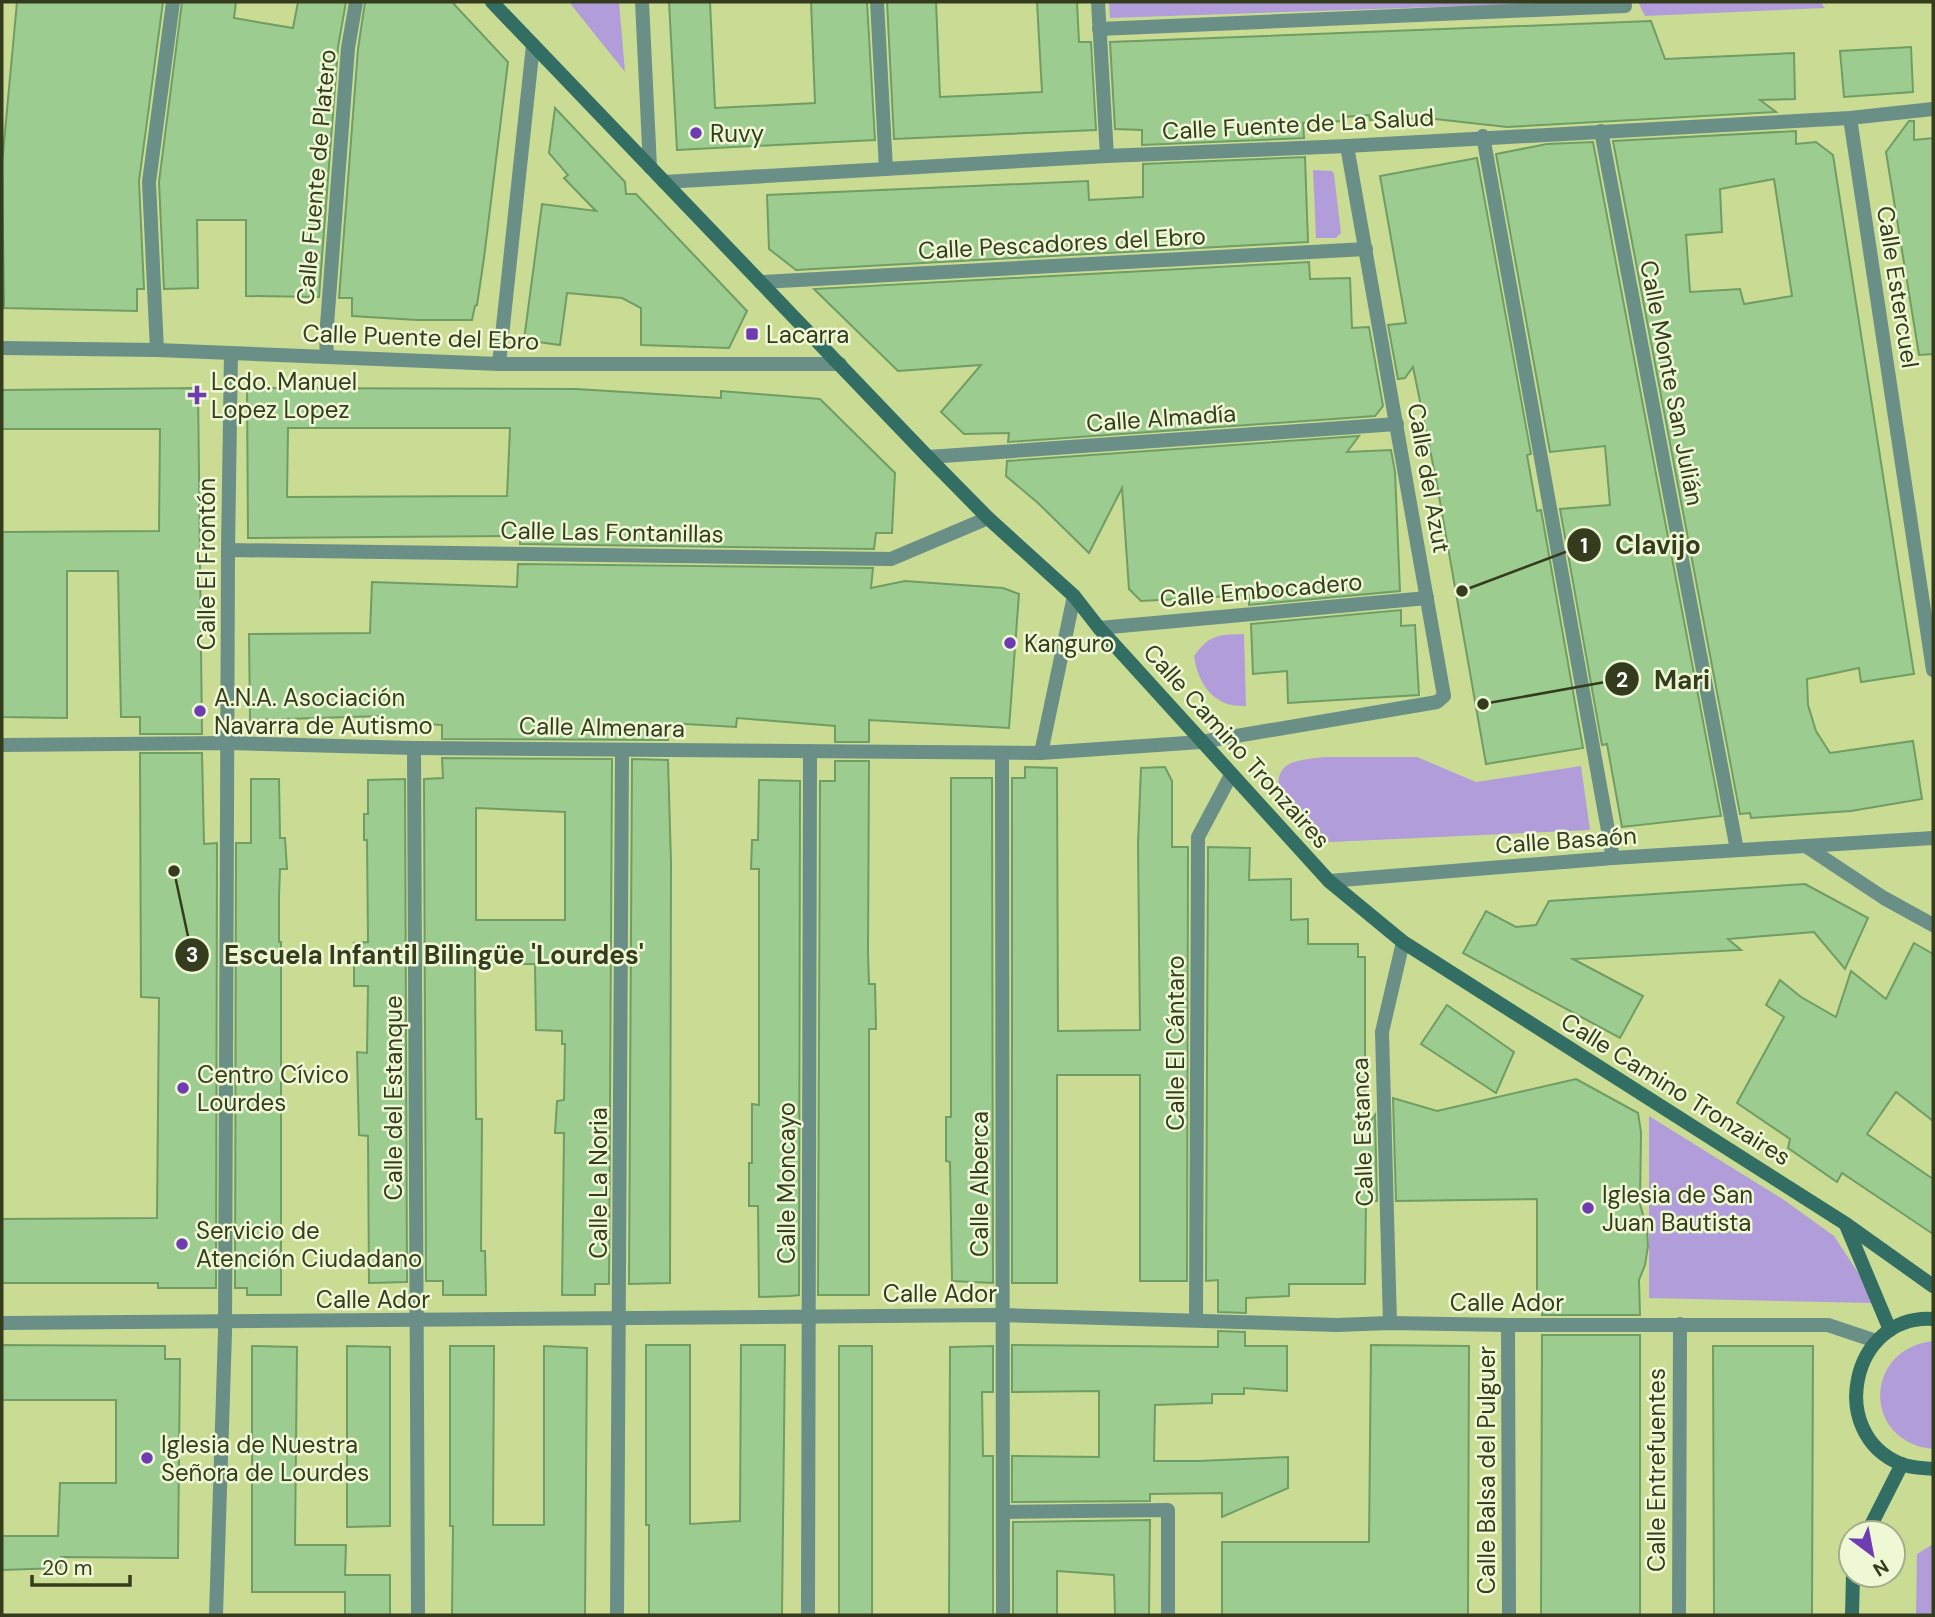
<svg xmlns="http://www.w3.org/2000/svg" width="1935" height="1617" viewBox="0 0 1935 1617" font-family="'DM Sans',sans-serif">
  <style>
    .green { fill: #b29ddb }
    .building { fill: #9ccc90; stroke: #6f9d64; stroke-width: 2; fill-rule: evenodd }
    .lines { fill: none; stroke-linecap: round; stroke-linejoin: round }
    .lane { stroke: #6a8f87; stroke-width: 14 }
    .street { stroke: #6a8f87; stroke-width: 14 }
    .secondary { stroke: #326e63; stroke-width: 14 }
    .poi-dot { fill: #6f3bb2; stroke: #eff8d4; stroke-width: 2.5 }
    .labels { text-anchor: middle; dominant-baseline: central; stroke-width: 5; stroke-linejoin: round; paint-order: stroke }
    .street-label { font-size: 24px; fill: #353c1e; stroke: #eff8d4 }
    .poi-label { font-size: 24px; fill: #353c1e; stroke: #eff8d4; text-anchor: start }
    .leader { fill: none; stroke: #353c1e; stroke-width: 2.5 }
    .callout-dot { fill: #353c1e; stroke: #eff8d4; stroke-width: 2.5 }
    .mark-label { font-size: 21px; text-anchor: middle; font-weight: bold; fill: #fff }
    .callout-label { font-size: 26px; text-anchor: middle; font-weight: bold; fill: #353c1e; stroke: #eff8d4; stroke-width: 5; stroke-linejoin: round; paint-order: stroke }
  </style>
  <rect width="100%" height="100%" fill="#cadc93"/>
  <g class="green">
    <path d="M 569,2 L 619,2 L 625,72 Z"/>
    <path d="M 1109,2 L 1586,2 L 1110,18 Z"/>
    <path d="M 1638,2 L 1820,2 L 1825,8 L 1645,16 Z"/>
    <path d="M 1313,170 L 1332,171 L 1334,174 L 1341,233 L 1336,238 L 1316,238 Z"/>
    <path d="M 1244,634 L 1246,706 C 1215,708 1198,685 1194,656 C 1210,634 1218,635 1244,634 Z"/>
    <path d="M 1324,757 L 1417,757 L 1476,782 L 1581,766 L 1590,830 L 1331,842 C 1309,837 1264,793 1283,769 C 1291,759 1312,759 1324,757 Z"/>
    <path d="M 1649,1116 L 1784,1200 L 1834,1236 L 1863,1280 L 1871,1303 L 1649,1298 Z"/>
    <path d="M 1933,1341 L 1933,1449 C 1862,1442 1863,1349 1933,1341 Z"/>
    <path d="M 1933,1544 L 1933,1615 L 1916,1615 L 1917,1554 Z"/>
  </g>
  <g class="building">
    <path d="M 17,2 L 163,2 L 139,181 L 144,289 L 137,289 L 137,311 L 4,308 L 2,164 Z"/>
    <path d="M 182,2 L 236,2 L 234,18 L 293,28 L 298,2 L 346,2 L 338,47 L 319,297 L 246,296 L 246,220 L 197,220 L 198,288 L 164,289 L 159,182 Z"/>
    <path d="M 365,2 L 452,2 L 508,62 L 484,258 L 477,305 L 475,306 L 472,320 L 417,320 L 352,316 L 352,298 L 339,298 L 358,49 Z"/>
    <path d="M 669,2 L 710,2 L 715,108 L 815,103 L 811,2 L 867,2 L 875,140 L 677,150 Z"/>
    <path d="M 887,2 L 936,2 L 940,97 L 1042,92 L 1037,2 L 1077,2 L 1079,42 L 1091,42 L 1096,130 L 894,139 Z"/>
    <path d="M 1651,21 L 1665,59 L 1794,53 L 1795,99 L 1760,100 L 1776,112 L 1507,127 L 1426,118 L 1370,120 L 1369,115 L 1344,117 L 1344,121 L 1303,123 L 1304,138 L 1142,145 L 1142,130 L 1115,129 L 1110,42 Z"/>
    <path d="M 1911,47 L 1913,92 L 1844,97 L 1840,51 Z"/>
    <path d="M 555,108 L 625,182 L 626,194 L 636,194 L 747,311 L 729,348 L 641,345 L 641,308 L 622,298 L 567,293 L 560,345 L 524,340 L 542,204 L 596,211 L 564,178 L 568,175 L 549,153 Z"/>
    <path d="M 1909,121 L 1914,121 L 1914,140 L 1933,138 L 1933,354 L 1919,355 L 1886,152 Z"/>
    <path d="M 1796,131 L 1796,144 L 1816,142 L 1833,155 L 1914,674 L 1861,682 L 1859,668 L 1807,679 L 1808,705 L 1816,731 L 1830,753 L 1913,741 L 1922,799 L 1851,811 L 1751,818 L 1750,813 L 1740,814 L 1613,141 ZM 1774,179 L 1792,296 L 1744,304 L 1740,289 L 1690,292 L 1686,235 L 1722,232 L 1720,189 Z"/>
    <path d="M 1593,142 L 1721,816 L 1622,827 L 1607,744 L 1602,745 L 1560,509 L 1610,505 L 1605,446 L 1550,452 L 1496,154 L 1547,144 Z"/>
    <path d="M 1305,157 L 1308,242 L 796,270 L 769,249 L 767,195 L 1088,181 L 1089,200 L 1143,197 L 1143,164 Z"/>
    <path d="M 1477,158 L 1531,454 L 1527,455 L 1537,511 L 1541,510 L 1583,748 L 1486,764 L 1436,479 L 1413,367 L 1405,378 L 1398,379 L 1388,325 L 1406,323 L 1380,176 Z"/>
    <path d="M 1309,262 L 1310,279 L 1350,278 L 1352,328 L 1369,327 L 1383,406 L 1375,416 L 1008,442 L 1009,433 L 964,434 L 941,412 L 981,365 L 898,371 L 814,289 Z"/>
    <path d="M 198,388 L 202,734 L 140,734 L 140,717 L 121,717 L 118,571 L 67,571 L 67,718 L 2,717 L 2,532 L 159,531 L 160,429 L 2,429 L 2,390 Z"/>
    <path d="M 247,388 L 576,389 L 721,398 L 721,391 L 820,399 L 895,473 L 892,533 L 876,533 L 874,549 L 520,544 L 520,536 L 248,538 ZM 288,428 L 510,428 L 507,496 L 287,497 Z"/>
    <path d="M 1359,436 L 1347,452 L 1391,450 L 1395,472 L 1400,591 L 1249,605 L 1249,595 L 1141,601 L 1129,589 L 1122,488 L 1089,553 L 1038,503 L 1006,476 L 1007,461 Z"/>
    <path d="M 518,564 L 873,568 L 871,588 L 905,581 L 1003,588 L 1019,594 L 1009,728 L 869,720 L 869,742 L 835,742 L 835,726 L 737,718 L 736,727 L 668,723 L 668,740 L 442,739 L 442,725 L 381,721 L 381,716 L 250,720 L 249,634 L 370,633 L 372,582 L 517,587 Z"/>
    <path d="M 1401,610 L 1401,626 L 1415,625 L 1419,695 L 1288,703 L 1287,671 L 1253,674 L 1251,624 Z"/>
    <path d="M 140,753 L 202,753 L 204,844 L 217,843 L 216,1288 L 158,1288 L 158,1283 L 2,1283 L 2,1219 L 157,1218 L 159,998 L 141,997 Z"/>
    <path d="M 442,758 L 612,759 L 609,1284 L 595,1284 L 595,1295 L 562,1295 L 564,1133 L 555,1133 L 557,1101 L 564,1100 L 565,1044 L 562,1044 L 562,1031 L 536,1030 L 535,964 L 475,964 L 476,1119 L 482,1119 L 481,1251 L 485,1251 L 486,1295 L 443,1295 L 443,1281 L 426,1281 L 424,779 L 443,778 ZM 476,808 L 565,812 L 565,920 L 476,920 Z"/>
    <path d="M 632,759 L 668,760 L 671,863 L 670,1283 L 629,1284 Z"/>
    <path d="M 835,761 L 869,761 L 868,953 L 869,984 L 875,984 L 876,1029 L 869,1029 L 869,1295 L 818,1295 L 820,781 L 835,781 Z"/>
    <path d="M 1025,767 L 1057,768 L 1058,1031 L 1140,1030 L 1138,844 L 1141,768 L 1165,767 L 1172,781 L 1172,847 L 1188,847 L 1187,1281 L 1140,1281 L 1140,1075 L 1057,1075 L 1057,1283 L 1012,1283 L 1012,778 L 1025,778 Z"/>
    <path d="M 951,778 L 992,778 L 993,1283 L 952,1281 L 950,1162 L 946,1161 L 946,1117 L 951,1117 Z"/>
    <path d="M 251,779 L 279,779 L 280,838 L 285,838 L 287,869 L 280,869 L 279,897 L 279,942 L 281,942 L 281,1295 L 247,1295 L 247,1288 L 235,1288 L 236,843 L 251,843 Z"/>
    <path d="M 405,779 L 407,1282 L 369,1283 L 368,1136 L 359,1135 L 357,1052 L 367,1053 L 368,986 L 354,986 L 354,943 L 368,942 L 367,840 L 364,840 L 364,814 L 368,814 L 368,780 Z"/>
    <path d="M 759,780 L 800,781 L 799,1295 L 790,1296 L 759,1297 L 758,1206 L 749,1206 L 749,1163 L 752,1163 L 752,1104 L 759,1105 L 759,869 L 751,869 L 752,840 L 758,840 Z"/>
    <path d="M 1208,847 L 1250,848 L 1249,880 L 1291,879 L 1291,920 L 1308,919 L 1308,944 L 1358,944 L 1358,957 L 1365,957 L 1365,1129 L 1375,1115 L 1377,1201 L 1366,1201 L 1365,1284 L 1289,1284 L 1289,1296 L 1246,1298 L 1246,1313 L 1218,1312 L 1218,1280 L 1206,1281 Z"/>
    <path d="M 1805,884 L 1868,918 L 1845,969 L 1814,932 L 1728,939 L 1741,950 L 1573,959 L 1643,996 L 1620,1038 L 1463,953 L 1486,911 L 1516,927 L 1536,925 L 1549,901 Z"/>
    <path d="M 1914,943 L 1933,954 L 1933,1121 L 1896,1092 L 1867,1134 L 1933,1179 L 1933,1234 L 1842,1173 L 1837,1182 L 1788,1148 L 1790,1139 L 1737,1103 L 1784,1017 L 1766,1005 L 1780,980 L 1801,997 L 1836,1017 L 1851,971 L 1886,999 Z"/>
    <path d="M 1447,1005 L 1514,1052 L 1496,1093 L 1421,1044 Z"/>
    <path d="M 1576,1079 L 1638,1113 L 1641,1132 L 1640,1204 L 1647,1229 L 1648,1246 L 1645,1265 L 1639,1280 L 1640,1315 L 1542,1315 L 1543,1299 L 1537,1299 L 1537,1199 L 1396,1201 L 1393,1098 L 1437,1111 Z"/>
    <path d="M 1218,1331 L 1245,1332 L 1245,1346 L 1287,1346 L 1287,1391 L 1244,1388 L 1244,1394 L 1212,1394 L 1212,1403 L 1155,1405 L 1154,1461 L 1199,1461 L 1288,1457 L 1288,1488 L 1222,1517 L 1222,1493 L 1150,1494 L 1150,1501 L 1012,1502 L 1012,1456 L 1099,1457 L 1099,1391 L 1012,1392 L 1012,1345 L 1218,1347 Z"/>
    <path d="M 1542,1335 L 1640,1335 L 1640,1615 L 1541,1615 Z"/>
    <path d="M 2,1345 L 165,1346 L 165,1359 L 180,1359 L 178,1558 L 61,1557 L 60,1568 L 2,1570 L 2,1536 L 58,1536 L 60,1483 L 116,1483 L 116,1400 L 2,1400 Z"/>
    <path d="M 646,1345 L 690,1345 L 690,1524 L 740,1521 L 741,1345 L 785,1345 L 782,1615 L 649,1615 L 649,1525 L 646,1525 Z"/>
    <path d="M 1371,1345 L 1469,1346 L 1468,1615 L 1222,1615 L 1222,1542 L 1369,1542 Z"/>
    <path d="M 252,1346 L 297,1347 L 295,1545 L 346,1545 L 345,1575 L 390,1575 L 390,1615 L 345,1615 L 345,1592 L 252,1592 Z"/>
    <path d="M 347,1346 L 390,1347 L 390,1526 L 347,1527 Z"/>
    <path d="M 450,1346 L 494,1346 L 493,1525 L 544,1525 L 544,1346 L 587,1348 L 585,1615 L 452,1615 L 453,1526 L 450,1526 Z"/>
    <rect x="839" y="1346" width="33" height="269"/>
    <path d="M 993,1346 L 993,1392 L 982,1392 L 983,1456 L 993,1456 L 993,1615 L 949,1615 L 950,1347 Z"/>
    <path d="M 1713,1346 L 1813,1346 L 1812,1615 L 1714,1615 Z"/>
    <path d="M 1150,1520 L 1149,1615 L 1115,1615 L 1114,1575 L 1057,1571 L 1057,1615 L 1013,1615 L 1013,1522 Z"/>
  </g>
  <g class="lines">
    <g class="lane">
      <path d="M 1099,29 L 1625,6 L 1623,2"/>
      <path d="M 1483,136 L 1613,858"/>
    </g>
    <g class="street">
      <path d="M 642,2 L 650,167"/>
      <path d="M 877,2 L 886,169"/>
      <path d="M 1098,2 L 1107,156"/>
      <path d="M 1850,118 L 1933,670"/>
      <path d="M 1601,131 L 1737,850"/>
      <path d="M 664,182 L 1107,156 L 1347,146 L 1850,118 L 1933,109"/>
      <path d="M 760,282 L 1366,249"/>
      <path d="M 2,348 L 157,350 L 499,364 L 840,364"/>
      <path d="M 157,350 L 149,182 L 173,2"/>
      <path d="M 327,356 L 326,338 L 348,48 L 356,2"/>
      <path d="M 499,364 L 533,45"/>
      <path d="M 928,457 L 1397,424"/>
      <path d="M 228,550 L 891,559 L 988,518"/>
      <path d="M 1099,628 L 1427,598"/>
      <path d="M 2,745 L 228,743 L 414,748 L 1041,753 L 1201,742 L 1437,702 L 1444,696 L 1347,146"/>
      <path d="M 414,748 L 418,1615"/>
      <path d="M 1002,753 L 1003,1615"/>
      <path d="M 1041,753 L 1074,596"/>
      <path d="M 1807,847 L 1884,898 L 1933,925"/>
      <path d="M 1329,881 L 1613,858 L 1933,838"/>
      <path d="M 1196,1320 L 1198,837 L 1231,775"/>
      <path d="M 2,1323 L 1002,1315 L 1337,1325 L 1390,1323 L 1508,1325 L 1828,1325 L 1876,1341"/>
      <path d="M 1390,1323 L 1382,1032 L 1403,942"/>
      <path d="M 1508,1325 L 1509,1615"/>
      <path d="M 1003,1512 L 1168,1510 L 1168,1615"/>
      <path d="M 216,1615 L 225,1332 L 228,550 L 231,353"/>
      <path d="M 617,1615 L 622,750"/>
      <path d="M 808,1615 L 810,752"/>
      <path d="M 1679,1615 L 1680,1324"/>
    </g>
    <g class="secondary">
      <path d="M 492,2 L 928,457 L 988,518 L 1074,596 L 1099,628 L 1329,881 L 1403,942 L 1846,1224 L 1933,1286"/>
      <path d="M 1846,1225 L 1890,1330"/>
      <path d="M 1933,1319 C 1851,1314 1826,1434 1901,1464 C 1911,1468 1924,1468 1933,1469"/>
      <path d="M 1867,1533 L 1902,1464"/>
      <path d="M 1852,1615 L 1853,1575"/>
    </g>
  </g>
  <g class="poi-dot">
    <circle cx="696" cy="133" r="7"/>
    <rect x="745" y="327" width="14" height="14" rx="3.5"/>
    <path d="M193.5 384.5h7v7h7v7h-7v7h-7v-7h-7v-7h7z"/>
    <circle cx="1010" cy="643" r="7"/>
    <circle cx="200" cy="711" r="7"/>
    <circle cx="183" cy="1088" r="7"/>
    <circle cx="1588" cy="1208" r="7"/>
    <circle cx="182" cy="1244" r="7"/>
    <circle cx="147" cy="1458" r="7"/>
  </g>
  <g class="labels">
    <g class="street-label">
      <text transform="translate(1298 124) rotate(-3)">Calle Fuente de La Salud</text>
      <text transform="translate(316 177) rotate(-85)">Calle Fuente de Platero</text>
      <text transform="translate(1062 243) rotate(-3)">Calle Pescadores del Ebro</text>
      <text transform="translate(1898 287) rotate(81)">Calle Estercuel</text>
      <text transform="translate(421 337) rotate(2)">Calle Puente del Ebro</text>
      <text transform="translate(1672 383) rotate(79)">Calle Monte San Julián</text>
      <text transform="translate(1161 418) rotate(-4)">Calle Almadía</text>
      <text transform="translate(1429 478) rotate(80)">Calle del Azut</text>
      <text transform="translate(612 532) rotate(1)">Calle Las Fontanillas</text>
      <text transform="translate(206 564) rotate(-90)">Calle El Frontón</text>
      <text transform="translate(1261 590) rotate(-5)">Calle Embocadero</text>
      <text transform="translate(602 727) rotate(1)">Calle Almenara</text>
      <text transform="translate(1237 746) rotate(48)">Calle Camino Tronzaires</text>
      <text transform="translate(1566 840) rotate(-4)">Calle Basaón</text>
      <text transform="translate(1175 1043) rotate(-90)">Calle El Cántaro</text>
      <text transform="translate(1676 1089) rotate(32)">Calle Camino Tronzaires</text>
      <text transform="translate(393 1098) rotate(-90)">Calle del Estanque</text>
      <text transform="translate(1362 1132) rotate(-92)">Calle Estanca</text>
      <text transform="translate(598 1183) rotate(-90)">Calle La Noria</text>
      <text transform="translate(786 1183) rotate(-90)">Calle Moncayo</text>
      <text transform="translate(979 1184) rotate(-90)">Calle Alberca</text>
      <text x="940" y="1293">Calle Ador</text>
      <text x="373" y="1299">Calle Ador</text>
      <text x="1507" y="1302">Calle Ador</text>
      <text transform="translate(1486 1470) rotate(-90)">Calle Balsa del Pulguer</text>
      <text transform="translate(1656 1470) rotate(-90)">Calle Entrefuentes</text>
    </g>
    <g class="poi-label">
      <text x="710" y="133">Ruvy</text>
      <text x="766" y="334">Lacarra</text>
      <text x="211" y="381">Lcdo. Manuel<tspan x="211" dy="28">Lopez Lopez</tspan></text>
      <text x="1024" y="643">Kanguro</text>
      <text x="214" y="697">A.N.A. Asociación<tspan x="214" dy="28">Navarra de Autismo</tspan></text>
      <text x="197" y="1074">Centro Cívico<tspan x="197" dy="28">Lourdes</tspan></text>
      <text x="1602" y="1194">Iglesia de San<tspan x="1602" dy="28">Juan Bautista</tspan></text>
      <text x="196" y="1230">Servicio de<tspan x="196" dy="28">Atención Ciudadano</tspan></text>
      <text x="161" y="1444">Iglesia de Nuestra<tspan x="161" dy="28">Señora de Lourdes</tspan></text>
    </g>
  </g>
  <path class="leader" d="M1462 591L1584 545M1483 704L1622 679M174 871L192 955"/>
  <g class="callout-dot">
    <circle cx="1462" cy="591" r="7"/>
    <circle cx="1483" cy="704" r="7"/>
    <circle cx="174" cy="871" r="7"/>
    <circle cx="1584" cy="545" r="18"/>
    <circle cx="1622" cy="679" r="18"/>
    <circle cx="192" cy="955" r="18"/>
  </g>
  <g class="mark-label">
    <text x="1584" y="553">1</text>
    <text x="1622" y="687">2</text>
    <text x="192" y="962">3</text>
  </g>
  <g class="callout-label">
    <text x="1658" y="554">Clavijo</text>
    <text x="1682" y="689">Mari</text>
    <text x="434" y="964">Escuela Infantil Bilingüe 'Lourdes'</text>
  </g>
  <rect width="1935" height="1617" fill="none" stroke="#353c1e" stroke-width="7"/>
  <g transform="translate(1872 1554) rotate(148)"><circle r="33" fill="#eff8d4" stroke="#a5ad8b" stroke-width="2"/>
  <path d="M0-5L12 26L0 18L-12 26Z" fill="#6f3bb2"/>
  <text y="-10" font-size="19" font-weight="bold" text-anchor="middle" fill="#353c1e">N</text>
  </g>
  <path d="M32 1575v10h98v-10" fill="none" stroke="#353c1e" stroke-width="3.5"/>
  <text x="42" y="1575" font-size="21" fill="#353c1e" stroke="#eff8d4" stroke-width="5" paint-order="stroke">20 m</text>
</svg>
